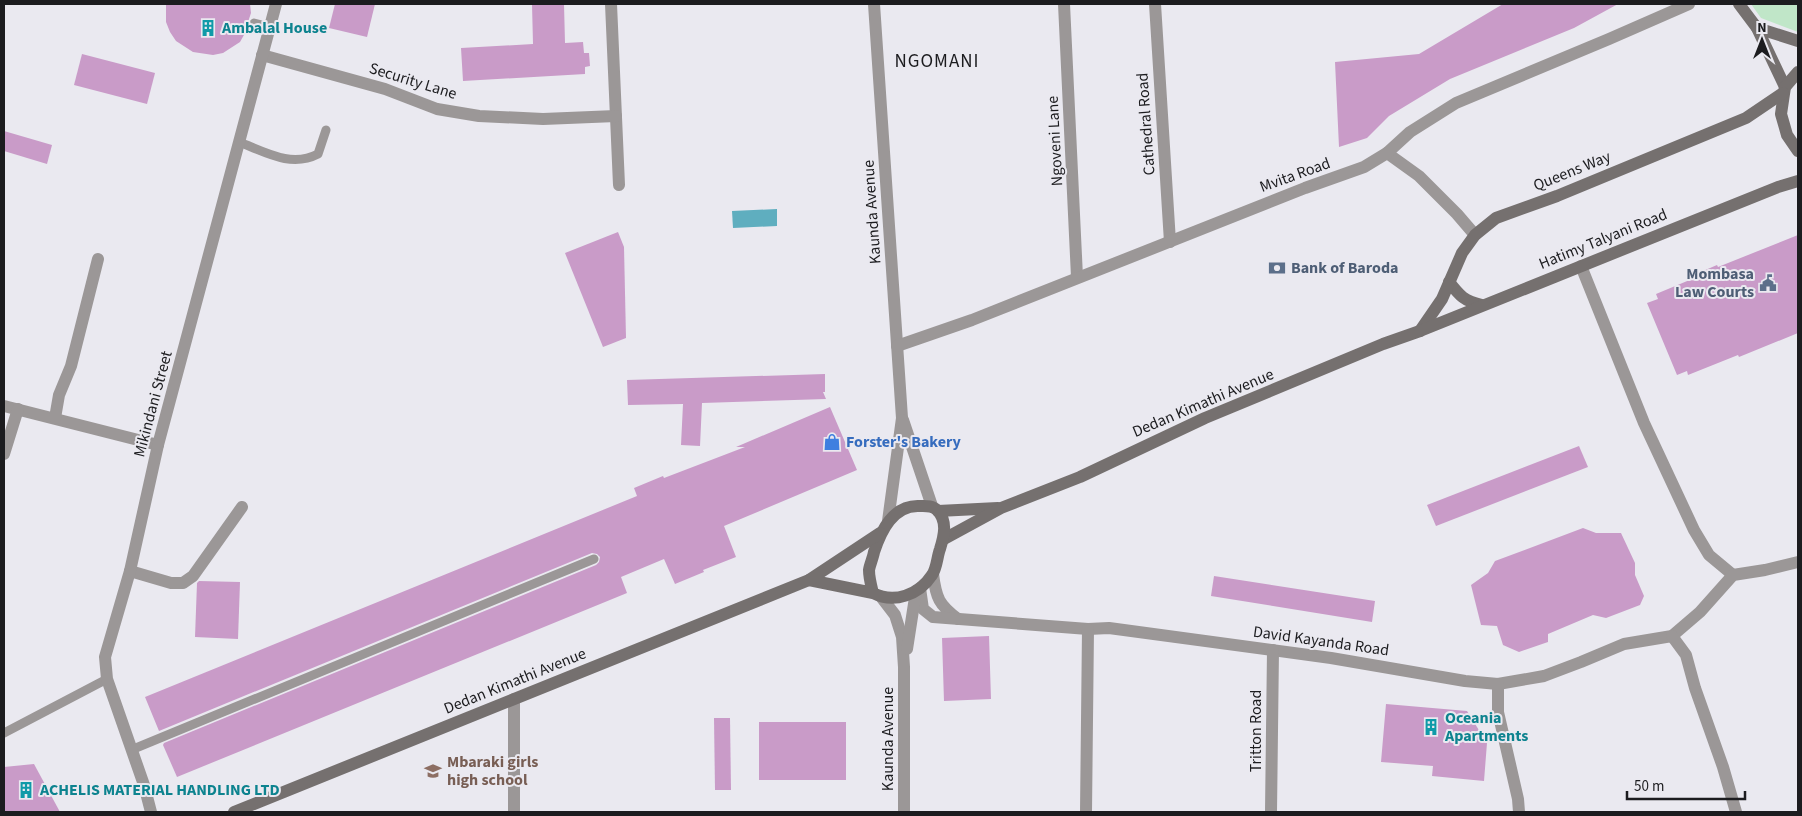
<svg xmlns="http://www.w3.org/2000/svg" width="1802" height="816" viewBox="0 0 1802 816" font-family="'Source Sans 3',sans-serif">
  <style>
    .green { fill: #c0e6c8 }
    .water { fill: #5faebf }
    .building { fill: #c99bc8 }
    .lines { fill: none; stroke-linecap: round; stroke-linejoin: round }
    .lane { stroke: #9b9797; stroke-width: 9 }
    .street { stroke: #9b9797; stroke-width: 12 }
    .secondary { stroke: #75706f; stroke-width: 12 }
    .labels { text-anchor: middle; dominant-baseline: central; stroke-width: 4; stroke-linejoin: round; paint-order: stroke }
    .culture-label { font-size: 16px; font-weight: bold; fill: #0d838f; stroke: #eae9f0; text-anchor: start }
    .street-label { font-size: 16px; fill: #1c1c1f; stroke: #eae9f0 }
    .service-label { font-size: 16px; font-weight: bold; fill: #4e5e75; stroke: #eae9f0; text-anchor: start }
    .shop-label { font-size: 16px; font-weight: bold; fill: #366cbe; stroke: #eae9f0; text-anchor: start }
    .education-label { font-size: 16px; font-weight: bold; fill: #785e54; stroke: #eae9f0; text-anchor: start }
    .quarter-label { font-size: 19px; letter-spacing: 1px; fill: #1c1c1f; stroke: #eae9f0 }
  </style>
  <rect width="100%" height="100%" fill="#eae9f0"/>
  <path class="green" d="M 1751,4 L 1798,4 L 1798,32 L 1761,18 Z"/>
  <path class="water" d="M 777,209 L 777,226 L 733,228 L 732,211 Z"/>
  <g class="building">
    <path d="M 166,4 L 250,4 L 251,13 L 248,22 L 249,26 L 240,42 L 223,53 L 213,55 L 193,52 L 176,41 L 170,32 L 166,22 Z"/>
    <path d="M 335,4 L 375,4 L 367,37 L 329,28 Z"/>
    <path d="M 532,4 L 564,4 L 565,43 L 583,42 L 584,53 L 589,53 L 590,66 L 585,67 L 585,74 L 463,81 L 461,48 L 533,44 Z"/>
    <path d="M 1503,4 L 1618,4 L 1574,28 L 1450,79 L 1389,116 L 1367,138 L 1339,147 L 1335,62 L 1419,54 Z"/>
    <path d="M 82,54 L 155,73 L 147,104 L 74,85 Z"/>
    <path d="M 4,131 L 52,145 L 47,164 L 4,151 Z"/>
    <path d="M 618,232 L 624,247 L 626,338 L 603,347 L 565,253 Z"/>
    <path d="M 1798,235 L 1798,333 L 1739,357 L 1738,355 L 1688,375 L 1687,371 L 1677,375 L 1647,303 L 1658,299 L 1656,294 L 1704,274 L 1703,271 L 1717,265 L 1718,267 Z"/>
    <path d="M 825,374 L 825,392 L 823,392 L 826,399 L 702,403 L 700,446 L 681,445 L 683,404 L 628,405 L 627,380 Z"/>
    <path d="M 830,407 L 857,470 L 724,526 L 736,557 L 703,570 L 704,572 L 675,584 L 664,559 L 621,577 L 627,593 L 177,777 L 163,745 L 164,743 L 596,565 L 599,562 L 600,557 L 597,554 L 592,553 L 159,731 L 145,697 L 637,496 L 634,488 L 663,476 L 664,478 L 745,447 L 736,447 Z"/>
    <path d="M 1579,446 L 1588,467 L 1436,526 L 1427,505 Z"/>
    <path d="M 1583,528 L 1596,533 L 1621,533 L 1635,563 L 1635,575 L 1644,596 L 1640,605 L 1606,618 L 1593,615 L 1548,634 L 1548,642 L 1519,652 L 1503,645 L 1497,626 L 1481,625 L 1471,585 L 1488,573 L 1495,561 Z"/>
    <path d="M 1214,576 L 1375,601 L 1372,622 L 1211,596 Z"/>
    <path d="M 199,581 L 240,582 L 238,639 L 195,637 L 197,583 Z"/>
    <path d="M 989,636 L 991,699 L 944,701 L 942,638 Z"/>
    <path d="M 1386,704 L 1467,711 L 1487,743 L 1484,781 L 1432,776 L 1433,766 L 1381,762 Z"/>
    <path d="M 714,718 L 730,718 L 731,790 L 715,790 Z"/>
    <rect x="759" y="722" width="87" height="58"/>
    <path d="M 34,764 L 60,812 L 4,812 L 4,767 Z"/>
  </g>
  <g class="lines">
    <g class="lane">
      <path d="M 254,23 L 270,27"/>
      <path d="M 239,142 C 265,152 291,168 318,154 L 326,130"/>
      <path d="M 4,733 L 107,679"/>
      <path d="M 131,750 L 594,559"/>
    </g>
    <g class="street">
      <path d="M 611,4 L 619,185"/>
      <path d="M 874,4 L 902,418 L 888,521"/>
      <path d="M 1064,4 L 1077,277"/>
      <path d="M 1155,4 L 1170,242"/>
      <path d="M 262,55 L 385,89 L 437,109 L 479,116 L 543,119 L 616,116"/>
      <path d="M 1387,153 L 1419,176 L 1457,214 L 1475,235"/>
      <path d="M 1581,266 L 1644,423 L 1694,530 L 1709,555 L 1733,575"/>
      <path d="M 897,346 L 972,320 L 1305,188 L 1364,167 L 1387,153 L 1410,132 L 1456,103 L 1609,39 L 1689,4"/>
      <path d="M 4,406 L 158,445"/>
      <path d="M 55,418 L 59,395 L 71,366 L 98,259"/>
      <path d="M 903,420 L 932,506"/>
      <path d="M 4,454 L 18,409"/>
      <path d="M 130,571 L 171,583 L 183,583 L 193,576 L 242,507"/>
      <path d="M 933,574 C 936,598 939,605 958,619"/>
      <path d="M 920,588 L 923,609 L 933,617 L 1088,629 L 1109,628 L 1331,658 L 1465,681 L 1498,684 L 1544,676 L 1581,662 L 1624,644 L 1672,636 L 1700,612 L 1733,575 L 1765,570 L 1798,562"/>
      <path d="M 882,598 L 895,615 L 902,637 L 904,667 L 904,812"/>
      <path d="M 1672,636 L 1686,655 L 1695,688 L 1723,767 L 1736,812"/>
      <path d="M 907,649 L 916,591"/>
      <path d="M 1498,684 L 1498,712 L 1518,799 L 1519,812"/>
      <path d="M 514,699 L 514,812"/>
      <path d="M 151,812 L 144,785 L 107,679 L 105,657 L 130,571 L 158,445 L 276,4"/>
      <path d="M 1086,812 L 1088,629"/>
      <path d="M 1271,812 L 1273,650"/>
    </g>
    <g class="secondary">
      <path d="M 1739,4 L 1757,28 L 1785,87"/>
      <path d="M 1757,28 L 1798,41"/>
      <path d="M 1798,72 L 1785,87 L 1781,114 L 1787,135 L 1798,151"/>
      <path d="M 1449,282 C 1460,296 1464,301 1482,305"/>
      <path d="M 1420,331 L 1442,299 L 1462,253 L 1475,235 L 1496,218 L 1557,196 L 1746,118 L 1783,93"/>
      <path d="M 938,511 L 998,508"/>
      <path d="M 944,539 L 1001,508 L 1080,477 L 1205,418 L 1383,344 L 1420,331 L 1778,187 L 1798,181"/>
      <path d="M 809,580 L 873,593 C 894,604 919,595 932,575 C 937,568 937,557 940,549 C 944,536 948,521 937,510 C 932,505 925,506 919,506 C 893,505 881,531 874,552 C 873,558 870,564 869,570 C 869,578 871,585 873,593"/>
      <path d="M 234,812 L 809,580 L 880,533"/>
    </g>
  </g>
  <defs>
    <g id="building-bare" transform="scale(1.35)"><path d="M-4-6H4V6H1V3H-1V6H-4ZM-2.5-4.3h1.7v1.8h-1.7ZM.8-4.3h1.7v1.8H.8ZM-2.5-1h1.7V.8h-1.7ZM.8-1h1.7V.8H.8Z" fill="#0f9aa8" stroke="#eae9f0" stroke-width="2.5" paint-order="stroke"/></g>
    <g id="bank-bare" transform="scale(1.35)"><path d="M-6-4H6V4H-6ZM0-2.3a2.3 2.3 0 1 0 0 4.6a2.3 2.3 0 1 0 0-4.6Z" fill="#5c6f8a" stroke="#eae9f0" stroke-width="2.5" paint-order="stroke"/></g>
    <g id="civic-bare" transform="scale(1.35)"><path d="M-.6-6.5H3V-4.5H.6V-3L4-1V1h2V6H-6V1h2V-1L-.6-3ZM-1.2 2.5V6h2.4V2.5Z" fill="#5c6f8a" stroke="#eae9f0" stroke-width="2.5" paint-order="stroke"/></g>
    <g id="shop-bare" transform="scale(1.35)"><path d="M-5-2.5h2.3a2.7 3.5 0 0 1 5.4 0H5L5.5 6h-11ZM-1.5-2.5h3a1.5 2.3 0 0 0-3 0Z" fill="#3f7fe0" stroke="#eae9f0" stroke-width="2.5" paint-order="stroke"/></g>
    <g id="school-bare" transform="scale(1.35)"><path d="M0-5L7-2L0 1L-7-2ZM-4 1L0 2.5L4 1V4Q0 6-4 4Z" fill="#8d6e63" stroke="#eae9f0" stroke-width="2.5" paint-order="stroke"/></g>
  </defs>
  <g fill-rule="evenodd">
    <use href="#building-bare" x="208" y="28"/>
    <use href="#bank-bare" x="1277" y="268"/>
    <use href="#civic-bare" x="1768" y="283"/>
    <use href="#shop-bare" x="832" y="442"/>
    <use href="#building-bare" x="1431" y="727"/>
    <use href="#school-bare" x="433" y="771"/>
    <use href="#building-bare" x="26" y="790"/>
  </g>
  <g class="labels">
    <g class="culture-label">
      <text x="222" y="28">Ambalal House</text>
      <text x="1445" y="718">Oceania<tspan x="1445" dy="18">Apartments</tspan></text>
      <text x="40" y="790">ACHELIS MATERIAL HANDLING LTD</text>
    </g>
    <g class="street-label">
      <text transform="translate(413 81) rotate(17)">Security Lane</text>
      <text transform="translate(1146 124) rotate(-94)">Cathedral Road</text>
      <text transform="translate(1055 141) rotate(-93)">Ngoveni Lane</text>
      <text transform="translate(1572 171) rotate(-22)">Queens Way</text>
      <text transform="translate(1295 175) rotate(-20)">Mvita Road</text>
      <text transform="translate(872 212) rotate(-94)">Kaunda Avenue</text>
      <text transform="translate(1603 239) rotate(-22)">Hatimy Talyani Road</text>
      <text transform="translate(1203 403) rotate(-23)">Dedan Kimathi Avenue</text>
      <text transform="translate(153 404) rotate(-75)">Mikindani Street</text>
      <text transform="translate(1321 641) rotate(8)">David Kayanda Road</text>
      <text transform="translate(515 681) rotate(-22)">Dedan Kimathi Avenue</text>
      <text transform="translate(1256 731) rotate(-90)">Tritton Road</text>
      <text transform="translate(888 739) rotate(-90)">Kaunda Avenue</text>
    </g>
    <g class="service-label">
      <text x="1291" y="268">Bank of Baroda</text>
      <text x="1754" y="274" text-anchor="end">Mombasa<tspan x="1754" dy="18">Law Courts</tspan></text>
    </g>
    <g class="shop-label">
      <text x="846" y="442">Forster's Bakery</text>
    </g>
    <g class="education-label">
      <text x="447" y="762">Mbaraki girls<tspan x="447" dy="18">high school</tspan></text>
    </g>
    <g class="quarter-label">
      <text x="937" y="61">NGOMANI</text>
    </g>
  </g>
  <rect width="1802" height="816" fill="none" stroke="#1c1c1f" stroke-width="10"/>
  <g transform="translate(1762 40)" stroke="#eae9f0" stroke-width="4" paint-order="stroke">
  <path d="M0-4L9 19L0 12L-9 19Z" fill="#1c1c1f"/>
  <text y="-8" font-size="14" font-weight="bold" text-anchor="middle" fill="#1c1c1f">N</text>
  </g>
  <path d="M1627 791v8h118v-8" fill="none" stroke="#1c1c1f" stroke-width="2.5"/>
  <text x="1634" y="791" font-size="15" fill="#1c1c1f" stroke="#eae9f0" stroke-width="4" paint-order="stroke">50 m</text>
</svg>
